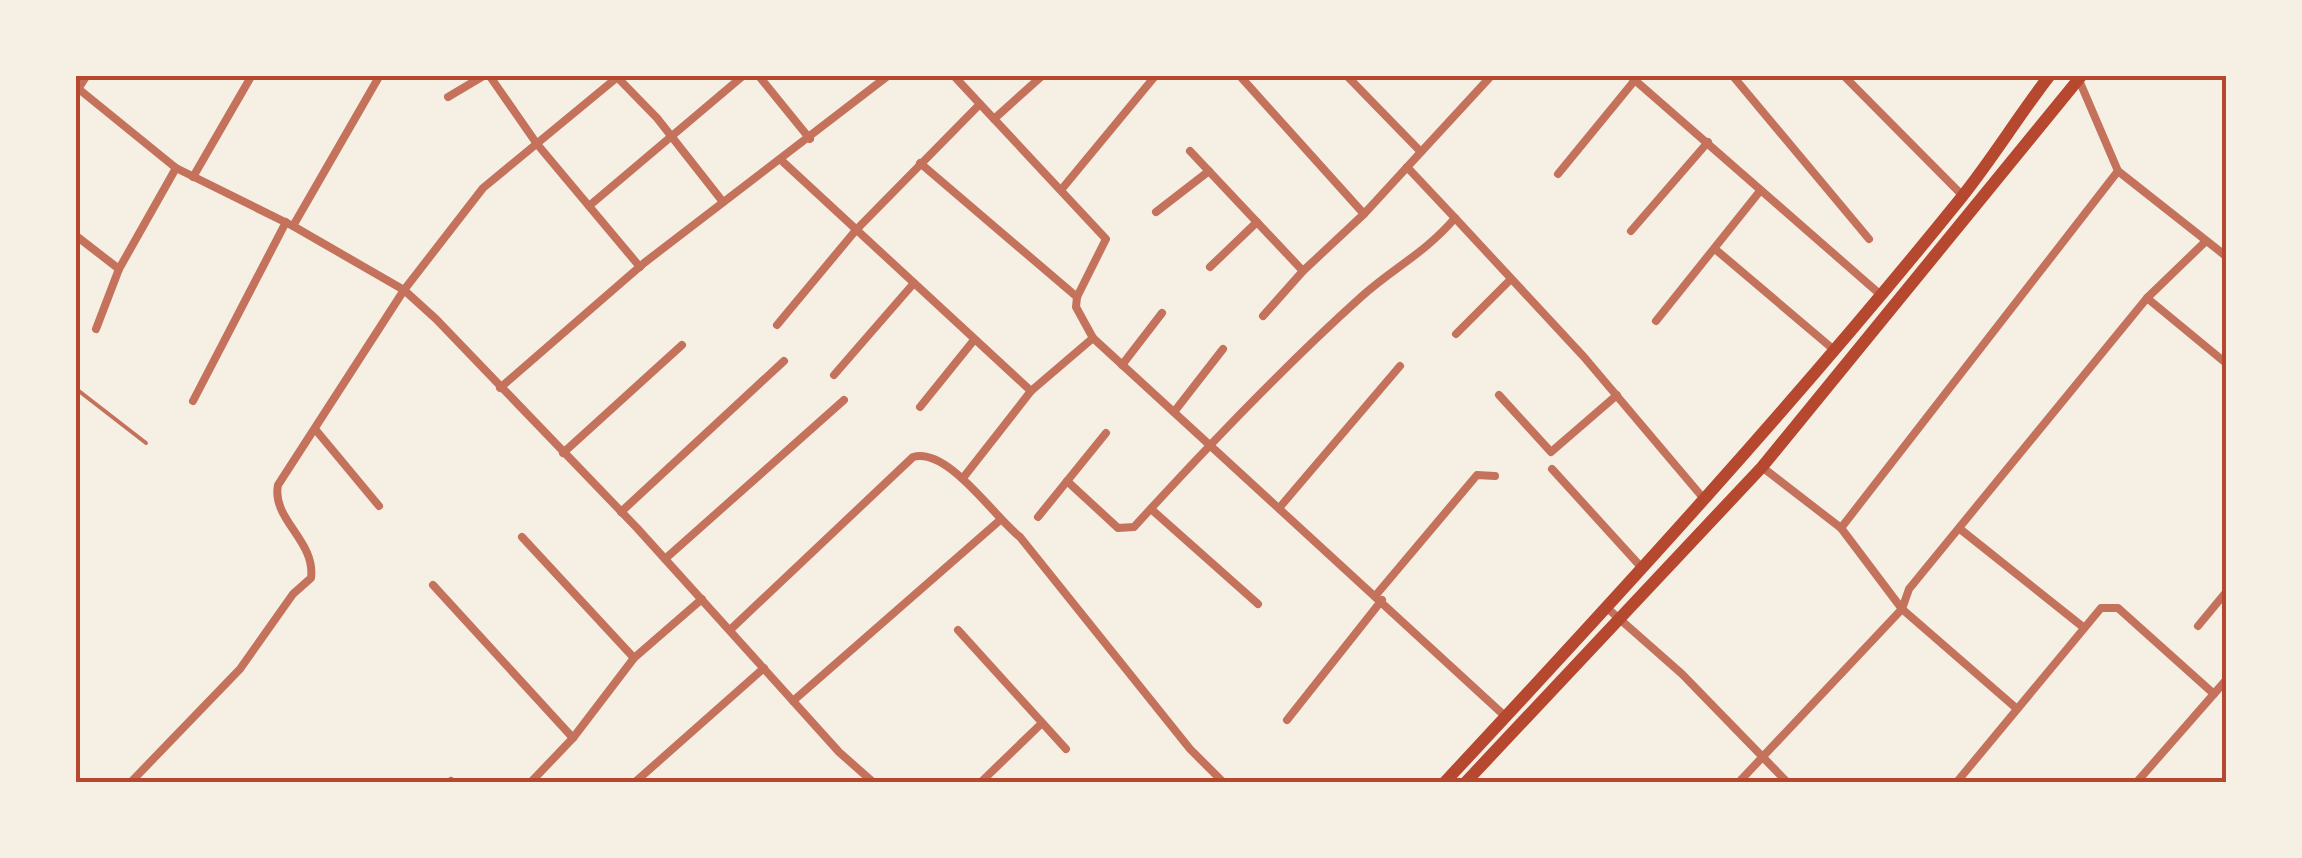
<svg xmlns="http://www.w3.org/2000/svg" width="2302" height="858" viewBox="0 0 2302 858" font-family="'PT Sans',sans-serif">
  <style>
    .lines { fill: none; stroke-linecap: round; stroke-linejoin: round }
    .service { stroke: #c5725c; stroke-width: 4 }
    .minor { stroke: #c5725c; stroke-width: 8 }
    .trunk { stroke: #b5482f; stroke-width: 12 }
    .neatline { fill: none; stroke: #b5482f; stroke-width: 4 }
  </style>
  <rect width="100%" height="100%" fill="#f6efe4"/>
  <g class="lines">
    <path class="service" d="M 75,388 L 146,443"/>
    <g class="minor">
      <path d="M 489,75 L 537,144 L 640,267"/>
      <path d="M 615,75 L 657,118 L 723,202"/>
      <path d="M 758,75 L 810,139"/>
      <path d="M 1239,75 L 1364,214 L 1421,152"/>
      <path d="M 1346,75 L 1421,152 L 1492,75"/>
      <path d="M 1629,75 L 1882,296"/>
      <path d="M 1732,75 L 1869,239"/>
      <path d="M 1843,75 L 1963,196"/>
      <path d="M 2079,80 L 2118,171 L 2227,257"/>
      <path d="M 75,86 L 176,168 L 293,226 L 404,290 L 436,319 L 637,528 L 839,752 L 874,783"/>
      <path d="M 78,89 L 87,75"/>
      <path d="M 448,97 L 485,75"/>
      <path d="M 980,104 L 1106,239 L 1077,297 L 1076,307 L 1093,338 L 1031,391"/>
      <path d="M 994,119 L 1043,75"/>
      <path d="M 1190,151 L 1303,271 L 1263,316"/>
      <path d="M 781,160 L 1031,391 L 963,478"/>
      <path d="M 920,163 L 1077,297"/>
      <path d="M 1407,167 L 1455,218"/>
      <path d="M 1558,174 L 1635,80"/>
      <path d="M 193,177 L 252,75"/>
      <path d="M 1061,190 L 1156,75"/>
      <path d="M 589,206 L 744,75"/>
      <path d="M 1156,212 L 1209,171"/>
      <path d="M 293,226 L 380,75"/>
      <path d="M 1631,231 L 1708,142"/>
      <path d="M 75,235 L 119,269 L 96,329"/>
      <path d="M 2206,241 L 2147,298 L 2227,364"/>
      <path d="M 1715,249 L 1833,349"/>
      <path d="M 1210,267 L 1257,222"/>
      <path d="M 119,269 L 176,168"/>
      <path d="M 1303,271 L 1364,214"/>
      <path d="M 1656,321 L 1760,191"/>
      <path d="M 777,325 L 856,230 L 980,104 L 953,75"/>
      <path d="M 1456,334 L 1510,280"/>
      <path d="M 1093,338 L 1506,717"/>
      <path d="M 1122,365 L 1162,313"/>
      <path d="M 834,375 L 914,283"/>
      <path d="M 500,388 L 644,263 L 889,75"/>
      <path d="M 1499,395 L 1551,452 L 1617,395"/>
      <path d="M 193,401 L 286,222"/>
      <path d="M 920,407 L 974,340"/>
      <path d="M 1174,412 L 1223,349"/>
      <path d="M 315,429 L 379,506"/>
      <path d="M 563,453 L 682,345"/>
      <path d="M 1762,467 L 1841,528 L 1902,609 L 1909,589 L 2147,298"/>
      <path d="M 1552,469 L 1642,568"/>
      <path d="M 1067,481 L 1118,528 L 1134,527 C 1206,448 1281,369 1361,297 C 1393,268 1424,254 1455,218 L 1584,357 L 1704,499"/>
      <path d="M 1280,507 L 1400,366"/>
      <path d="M 1151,509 L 1258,604"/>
      <path d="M 621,512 L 784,361"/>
      <path d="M 1038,517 L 1106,433"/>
      <path d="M 1841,528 L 2118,171"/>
      <path d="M 1960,529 L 2083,627"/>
      <path d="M 522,537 L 634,658 L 702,599"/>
      <path d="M 665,559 L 844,400"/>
      <path d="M 433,585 L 573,738 L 634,658"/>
      <path d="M 1376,595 L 1477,475 L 1495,476"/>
      <path d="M 1606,607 L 1682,674 L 1788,783"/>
      <path d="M 2198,626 L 2227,591"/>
      <path d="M 730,630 L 913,457 C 948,447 994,517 1020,537 L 1190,749 L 1224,783"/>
      <path d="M 958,630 L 1066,749"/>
      <path d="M 793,701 L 999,521"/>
      <path d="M 1287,720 L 1382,600"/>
      <path d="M 451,781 L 453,783"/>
      <path d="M 130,783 L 240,669 L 293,594 L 311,578 C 316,541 271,519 278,485 L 404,290 L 483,188 L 620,75"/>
      <path d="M 530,783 L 573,738"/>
      <path d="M 634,783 L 764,668"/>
      <path d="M 980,783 L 1042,723"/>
      <path d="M 1738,783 L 1902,609 L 2016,708"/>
      <path d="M 1956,783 L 2101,608 L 2118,608 L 2214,694"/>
      <path d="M 2136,783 L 2227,679"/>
    </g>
    <g class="trunk">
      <path d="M 1444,783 C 1621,593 1798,400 1961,198 C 1993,158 2019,115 2050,75"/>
      <path d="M 1465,783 L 1762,467 L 2082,75"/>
    </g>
  </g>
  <rect width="2302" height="858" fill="none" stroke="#f6efe4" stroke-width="155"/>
  <rect x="78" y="78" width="2146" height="702" class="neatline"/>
</svg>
